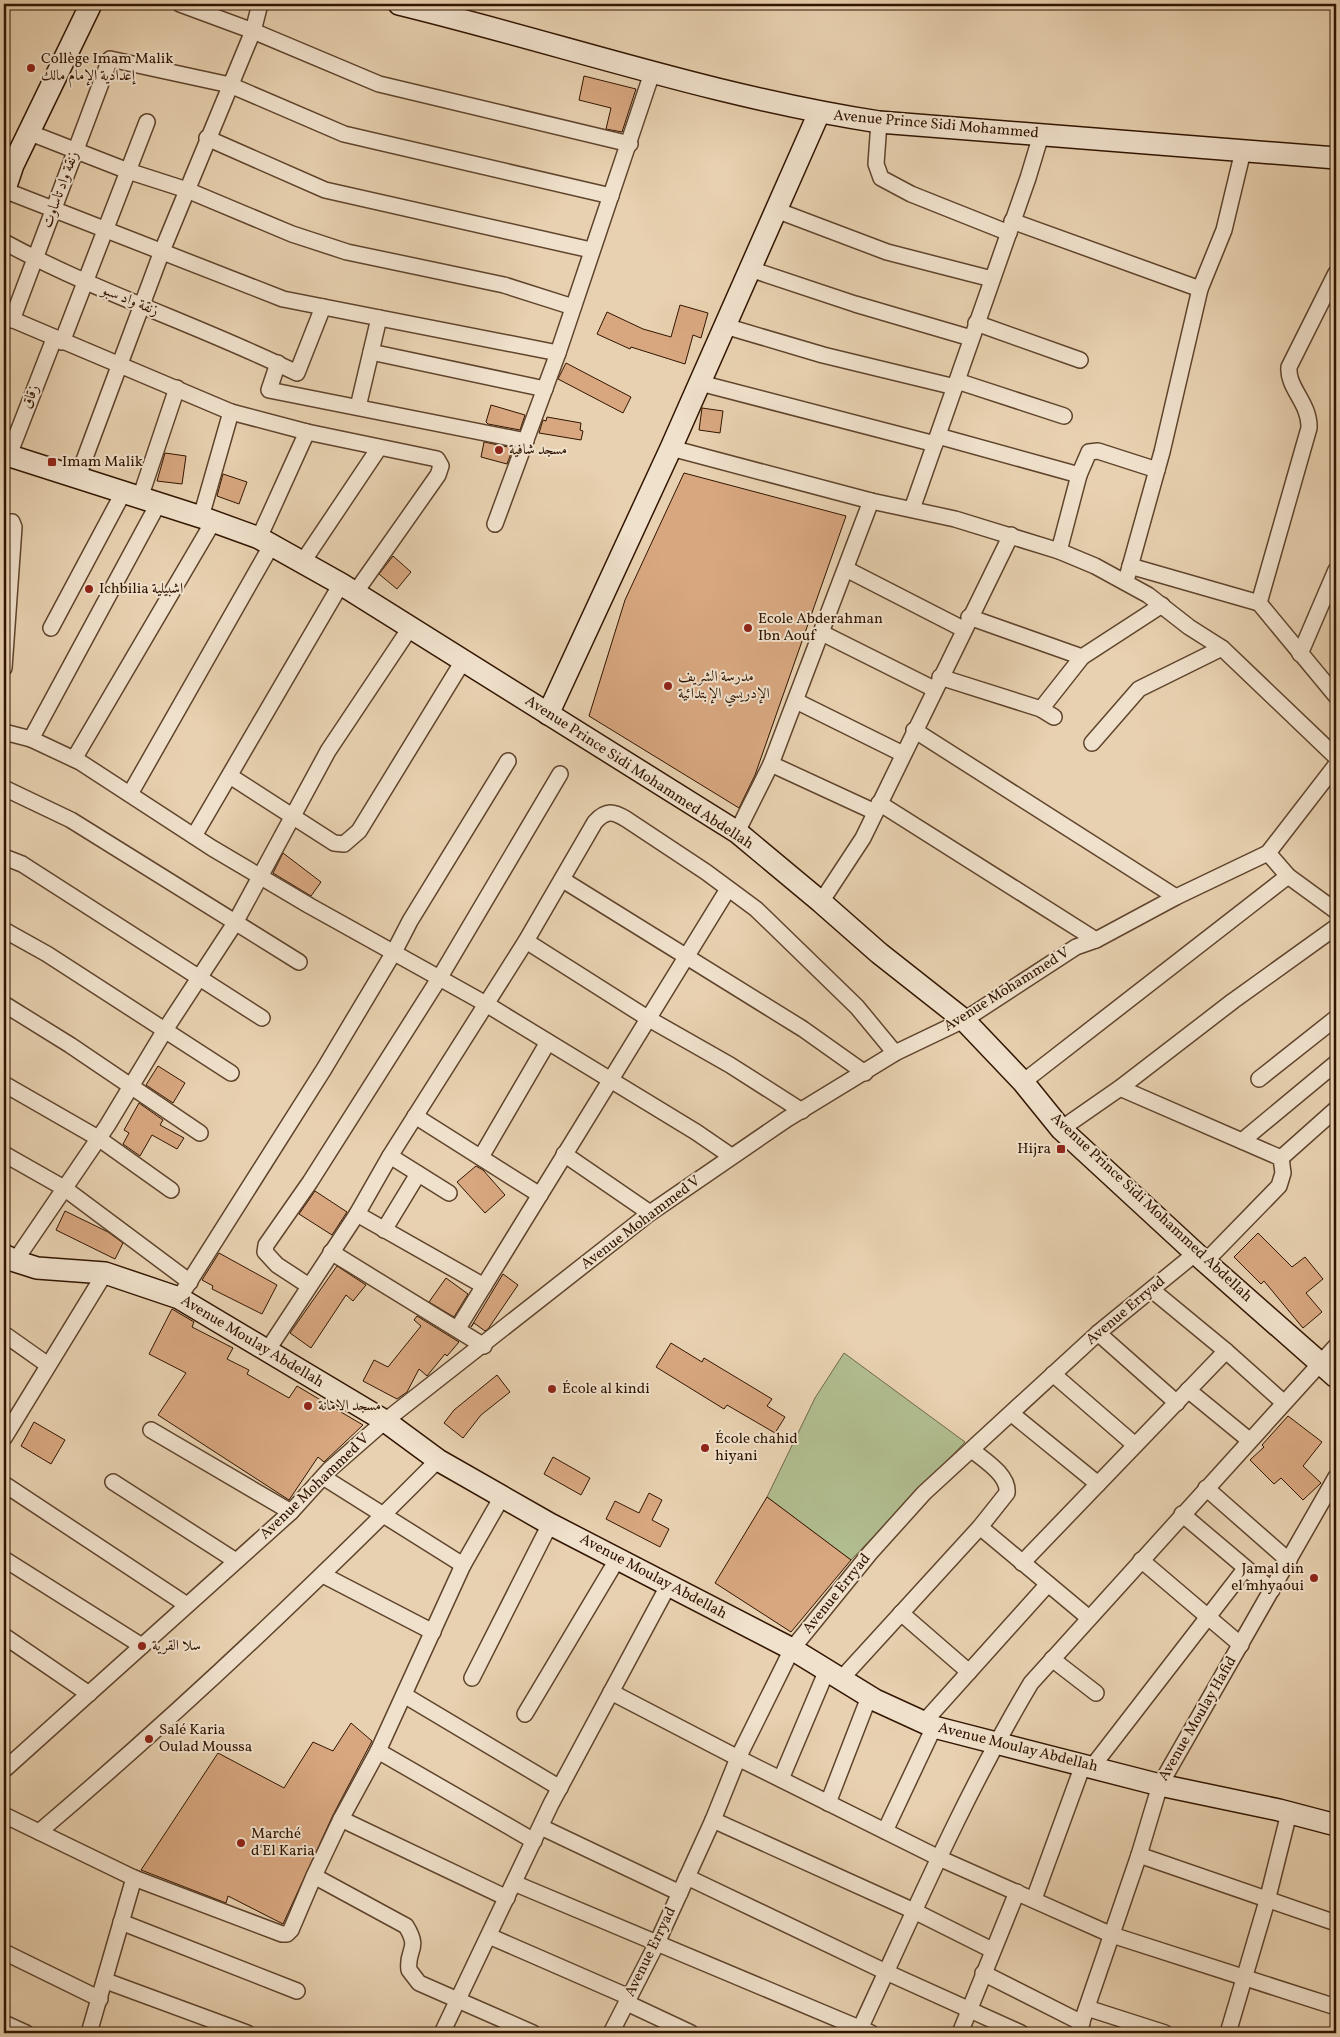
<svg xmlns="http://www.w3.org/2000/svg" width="1340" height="2037" viewBox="0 0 1340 2037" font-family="Vollkorn,Amiri,serif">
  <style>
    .green { fill: #b1bd8f; stroke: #716948 }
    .building { fill: #d8a780; stroke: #311500 }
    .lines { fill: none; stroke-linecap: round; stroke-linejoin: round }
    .street-casing { stroke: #5f442c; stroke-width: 18 }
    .secondary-casing { stroke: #311500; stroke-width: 24 }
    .street { stroke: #f0e1cc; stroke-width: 15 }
    .secondary { stroke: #f0e1cc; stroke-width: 21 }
    .poi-dot { fill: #8f2418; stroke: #f0e1cc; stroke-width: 2 }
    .labels { text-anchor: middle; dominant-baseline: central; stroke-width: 4; stroke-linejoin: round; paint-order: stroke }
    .poi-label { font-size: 15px; fill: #311500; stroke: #f0e1cc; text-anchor: start }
    .street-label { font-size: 15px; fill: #311500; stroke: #f0e1cc }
  </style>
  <rect width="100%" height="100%" fill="#e8d1b0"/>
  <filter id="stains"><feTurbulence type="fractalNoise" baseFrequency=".004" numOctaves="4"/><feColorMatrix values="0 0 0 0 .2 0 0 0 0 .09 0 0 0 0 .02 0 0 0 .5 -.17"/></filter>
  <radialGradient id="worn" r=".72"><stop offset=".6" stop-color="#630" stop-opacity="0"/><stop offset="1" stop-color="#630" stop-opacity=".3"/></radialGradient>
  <path class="green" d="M 844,1353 L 965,1442 L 851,1560 L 767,1497 L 815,1398 Z"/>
  <g class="building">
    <path d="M 584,76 L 636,89 L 622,132 L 606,129 L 611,108 L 579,100 Z"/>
    <path d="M 680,305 L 708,313 L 701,338 L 693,335 L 685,364 L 631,347 L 630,349 L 597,334 L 607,312 L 643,329 L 671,337 Z"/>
    <path d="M 566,363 L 631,397 L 623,413 L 558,379 Z"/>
    <path d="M 491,405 L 525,415 L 520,430 L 488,424 L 486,422 Z"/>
    <path d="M 702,408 L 723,411 L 720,433 L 699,430 Z"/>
    <path d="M 547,417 L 581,423 L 580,430 L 583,431 L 581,440 L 539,433 L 543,420 L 546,421 Z"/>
    <path d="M 484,442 L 513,448 L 507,464 L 481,457 Z"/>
    <path d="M 165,453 L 186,456 L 182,484 L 157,481 Z"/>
    <path d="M 684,473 L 846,516 L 755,775 L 739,808 L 589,716 L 625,600 Z"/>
    <path d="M 223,474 L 247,482 L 239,504 L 217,496 Z"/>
    <path d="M 393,556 L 411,572 L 397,589 L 379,574 Z"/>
    <path d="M 283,853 L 321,882 L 311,896 L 273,873 Z"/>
    <path d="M 158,1066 L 185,1083 L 173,1103 L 146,1085 Z"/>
    <path d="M 139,1103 L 163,1120 L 160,1125 L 184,1138 L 177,1149 L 152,1135 L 140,1156 L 123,1144 L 129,1133 L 124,1130 Z"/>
    <path d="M 476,1166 L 483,1170 L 505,1195 L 485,1213 L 457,1182 Z"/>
    <path d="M 315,1191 L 347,1212 L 332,1235 L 299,1214 Z"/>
    <path d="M 65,1211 L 108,1232 L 123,1243 L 115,1259 L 56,1230 Z"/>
    <path d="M 1258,1233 L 1292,1267 L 1305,1257 L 1323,1279 L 1306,1293 L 1322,1312 L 1303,1328 L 1264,1281 L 1261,1284 L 1234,1257 Z"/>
    <path d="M 219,1253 L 277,1285 L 262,1314 L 212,1289 L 213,1286 L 202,1280 Z"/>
    <path d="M 337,1266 L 366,1285 L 353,1301 L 346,1295 L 311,1348 L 290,1333 Z"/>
    <path d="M 503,1274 L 518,1285 L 488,1329 L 485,1331 L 474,1323 L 471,1327 Z"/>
    <path d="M 446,1278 L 468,1294 L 454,1317 L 429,1302 Z"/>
    <path d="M 172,1309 L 194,1322 L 192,1327 L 233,1348 L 227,1359 L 249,1370 L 247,1374 L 289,1398 L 297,1386 L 363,1425 L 324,1462 L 318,1457 L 289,1500 L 158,1415 L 186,1373 L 149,1354 Z"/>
    <path d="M 417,1316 L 459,1342 L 447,1356 L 445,1354 L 427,1376 L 419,1369 L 407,1392 L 397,1399 L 363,1381 L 374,1360 L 388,1367 L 421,1326 L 414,1320 Z"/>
    <path d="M 671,1343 L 702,1362 L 704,1358 L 772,1399 L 767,1406 L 785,1417 L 775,1433 L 727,1405 L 724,1409 L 656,1367 Z"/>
    <path d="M 497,1375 L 510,1392 L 481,1415 L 463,1438 L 444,1423 L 454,1410 Z"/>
    <path d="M 1288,1416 L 1322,1442 L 1303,1466 L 1321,1483 L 1303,1500 L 1281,1478 L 1274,1484 L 1250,1460 L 1264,1447 L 1262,1445 Z"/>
    <path d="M 34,1422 L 65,1440 L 51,1464 L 21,1446 Z"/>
    <path d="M 553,1457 L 590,1478 L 581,1495 L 544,1474 Z"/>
    <path d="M 649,1493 L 662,1500 L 652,1520 L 669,1529 L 660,1547 L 606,1519 L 615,1501 L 639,1513 Z"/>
    <path d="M 767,1497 L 851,1560 L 791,1632 L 715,1583 Z"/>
    <path d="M 351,1723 L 372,1741 L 333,1815 L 283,1924 L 228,1896 L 226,1903 L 141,1870 L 218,1753 L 284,1788 L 313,1742 L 333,1751 Z"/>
  </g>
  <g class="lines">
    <g class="street-casing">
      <g id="street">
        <path d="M 180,4 L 253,31 L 379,84 L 630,144"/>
        <path d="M 879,122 L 876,164 L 881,178 L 911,194 L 1009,233"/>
        <path d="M 28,132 L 128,171 L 187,190 L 292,234 L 347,252 L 504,285 L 573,307"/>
        <path d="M 207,138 L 325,190 L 591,250"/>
        <path d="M 4,190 L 283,299 L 558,353"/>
        <path d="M 776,210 L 887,252 L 992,279"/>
        <path d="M 1012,221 L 1200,289"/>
        <path d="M 4,242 C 98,293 201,326 297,373 L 323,307"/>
        <path d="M 750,269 L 855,304 L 971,338"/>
        <path d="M 4,316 L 231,412 L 307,432 L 437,459 L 441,466 L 438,475 L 355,593"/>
        <path d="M 12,320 L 110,59 L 230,85 L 344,134 L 611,196"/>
        <path d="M 976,323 L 1080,360"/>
        <path d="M 725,326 L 823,355 L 955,387"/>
        <path d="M 62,342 L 147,122"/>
        <path d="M 371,352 L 545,389"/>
        <path d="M 278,363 L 269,390 L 526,441"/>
        <path d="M 957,381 L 1064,416"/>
        <path d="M 700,383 L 935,444"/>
        <path d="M 358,407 L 379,318"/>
        <path d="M 938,436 L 1079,475"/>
        <path d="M 671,448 L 871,501 L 955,519 L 1059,551 L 1095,566 L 1148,595 L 1189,627 L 1222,648 L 1336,757"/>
        <path d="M 9,455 L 54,339"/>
        <path d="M 77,479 L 162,251 L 253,31 L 260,4"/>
        <path d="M 140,498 L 177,388"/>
        <path d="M 912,509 L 1028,178 L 1041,135"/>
        <path d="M 201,517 L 231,412"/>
        <path d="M 4,522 L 12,522 L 14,527 L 4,668"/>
        <path d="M 495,524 L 558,353 L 652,73"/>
        <path d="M 259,538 L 307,432"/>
        <path d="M 1059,551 L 1079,475 L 1089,452 L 1098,451 L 1157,470"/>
        <path d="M 302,563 L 379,448"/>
        <path d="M 1130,566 L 1259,603 L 1336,696"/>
        <path d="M 846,569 L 963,629"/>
        <path d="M 1126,581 L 1162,452 L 1200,289 L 1224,230 L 1243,151"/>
        <path d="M 1259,603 L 1309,428 C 1310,403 1287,388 1289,367 L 1336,273"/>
        <path d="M 969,617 L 1082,657"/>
        <path d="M 51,628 L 123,493"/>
        <path d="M 822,633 L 934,689"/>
        <path d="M 1300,654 L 1336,570"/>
        <path d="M 940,677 L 1041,709 L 1054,717"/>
        <path d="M 796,701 L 903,754"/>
        <path d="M 1041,709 L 1082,657 L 1162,605"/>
        <path d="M 914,730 L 1176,897"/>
        <path d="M 4,732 L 31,739 L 80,762 L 212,848 L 310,906 L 486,1004 L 696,1132 L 731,1156"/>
        <path d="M 31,739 L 158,504"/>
        <path d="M 1092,743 L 1139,689 L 1222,648"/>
        <path d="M 74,759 L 213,522"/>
        <path d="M 771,764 L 875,812"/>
        <path d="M 230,776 L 334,843 L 344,844 L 359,831 L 463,661"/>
        <path d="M 4,788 L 71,820 L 299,962"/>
        <path d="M 130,794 L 271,546"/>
        <path d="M 879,803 L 1096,940"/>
        <path d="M 737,832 L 771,764 L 871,501"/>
        <path d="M 194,836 L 341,584"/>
        <path d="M 1268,853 L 1288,876 L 1336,911"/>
        <path d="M 4,857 L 22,864 L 262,1018"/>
        <path d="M 563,880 L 803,1029 L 865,1073"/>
        <path d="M 821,902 L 863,838 L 1011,535"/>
        <path d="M 4,930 L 47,954 L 231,1073"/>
        <path d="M 526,941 L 649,1019 L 730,1065 L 802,1111"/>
        <path d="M 4,1004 L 70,1045 L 200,1133"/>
        <path d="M 1259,1079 L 1336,1018"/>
        <path d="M 1023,1082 L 1288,876"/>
        <path d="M 4,1084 L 98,1138 L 171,1190"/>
        <path d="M 1120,1088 L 1281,1158 L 1283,1173 L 1279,1186 L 1205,1262"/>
        <path d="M 415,1116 L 540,1195"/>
        <path d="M 1061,1129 L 1120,1088 L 1233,1001 L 1336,927"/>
        <path d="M 1242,1141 L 1336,1063"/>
        <path d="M 4,1154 L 64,1188 L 190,1282"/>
        <path d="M 564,1154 L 650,1213"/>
        <path d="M 390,1156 L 449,1193"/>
        <path d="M 481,1157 L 548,1042"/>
        <path d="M 1281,1158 L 1336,1109"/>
        <path d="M 357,1214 L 484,1286"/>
        <path d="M 384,1230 L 418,1174"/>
        <path d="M 331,1252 L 484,1346"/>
        <path d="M 15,1261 L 107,1126 L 165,1030 L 235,923 L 328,751 L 410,628"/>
        <path d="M 309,1286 L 277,1265 L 265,1252 L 266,1245 L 310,1182 L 440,977 L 560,774"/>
        <path d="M 1152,1290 L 1226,1351 L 1283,1402"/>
        <path d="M 179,1298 L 324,1069 L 394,952 L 410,921 L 508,761"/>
        <path d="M 458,1328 L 728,889"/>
        <path d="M 1098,1333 L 1177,1403"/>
        <path d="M 4,1334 L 48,1365"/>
        <path d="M 267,1351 L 357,1214 L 390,1156 L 526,941 L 595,822 C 606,810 613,811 626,819 L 706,872 L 756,909 L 857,1007 L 895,1053"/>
        <path d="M 1053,1374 L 1135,1445"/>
        <path d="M 1188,1390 L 1249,1440"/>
        <path d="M 1012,1414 L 1098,1484"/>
        <path d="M 151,1430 L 291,1512"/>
        <path d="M 4,1438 L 105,1273"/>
        <path d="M 323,1477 L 463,1565"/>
        <path d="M 113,1482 L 236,1561"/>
        <path d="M 4,1484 L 187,1605"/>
        <path d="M 1206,1488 L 1289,1561"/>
        <path d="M 1182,1514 L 1272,1590"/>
        <path d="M 980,1527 L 1089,1618"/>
        <path d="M 4,1559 L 142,1646"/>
        <path d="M 1141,1560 L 1241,1645"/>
        <path d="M 1022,1563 L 1226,1351"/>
        <path d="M 323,1575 L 433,1632"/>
        <path d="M 901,1613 L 969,1672"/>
        <path d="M 4,1636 L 89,1694"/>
        <path d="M 1052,1659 L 1096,1693"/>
        <path d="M 472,1678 L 550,1524"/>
        <path d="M 841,1679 L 980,1527 L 1007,1493 C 1009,1475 984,1460 972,1450"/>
        <path d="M 611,1692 L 738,1758 L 939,1858 L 1112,1935 L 1336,2007"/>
        <path d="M 404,1695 L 560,1788"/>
        <path d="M 525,1714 L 618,1558"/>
        <path d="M 924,1722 L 1048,1584"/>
        <path d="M 378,1751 L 534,1841"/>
        <path d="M 1092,1767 L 1245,1569"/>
        <path d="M 4,1770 L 291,1512 L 329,1470 L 385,1421 L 650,1213 L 787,1119 L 895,1053 L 964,1020 L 1076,947 L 1096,940 L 1176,897 L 1268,853 L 1336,765"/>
        <path d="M 781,1779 L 827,1670"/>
        <path d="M 828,1803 L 869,1697"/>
        <path d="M 4,1815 L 134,1878 L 282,1934 L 287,1934 L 291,1930 L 314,1876 L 341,1819 L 378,1751 L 463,1565 L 503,1495"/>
        <path d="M 341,1819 L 507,1898"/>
        <path d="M 713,1820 L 914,1911 L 992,1950"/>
        <path d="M 541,1827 L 680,1893"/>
        <path d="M 885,1831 L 934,1727"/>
        <path d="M 39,1832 C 178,1714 310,1589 438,1460"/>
        <path d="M 1139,1855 L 1336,1923"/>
        <path d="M 314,1876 L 406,1926 C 421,1950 406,1949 409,1970 L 419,1983 L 533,2033"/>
        <path d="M 687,1877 L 886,1972 L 1021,2033"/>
        <path d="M 514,1883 L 871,2033"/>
        <path d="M 1034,1899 L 1083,1765"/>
        <path d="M 121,1922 L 297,1991"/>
        <path d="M 489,1936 L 629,1997"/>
        <path d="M 4,1952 L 100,1999"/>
        <path d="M 983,1973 L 1082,2023"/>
        <path d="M 106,1981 L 247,2033"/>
        <path d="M 627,2003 L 691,2033"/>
        <path d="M 1087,2008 L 1165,2033"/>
        <path d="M 4,2023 L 26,2033"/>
        <path d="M 89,2033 L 134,1878"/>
        <path d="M 442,2033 L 551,1804 L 668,1586"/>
        <path d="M 611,2033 L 657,1943 L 713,1820 L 738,1758 L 792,1649 L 870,1553 L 924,1493 L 1098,1333 L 1196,1253"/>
        <path d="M 858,2033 C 913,1915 964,1795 1031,1683 L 1336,1346"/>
        <path d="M 960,2033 L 1017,1892"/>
        <path d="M 1078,2033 L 1139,1855 L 1160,1785 L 1336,1477"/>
        <path d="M 1228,2033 L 1267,1901 L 1289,1813"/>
      </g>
    </g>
    <g class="secondary-casing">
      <g id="secondary">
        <path d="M 399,4 C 559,43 715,97 879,122 L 1336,158"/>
        <path d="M 4,192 L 13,165 L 91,4"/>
        <path d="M 4,454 L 201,517 L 259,538 L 341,584 L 737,832 L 821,902 L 879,953 L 964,1020 L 1023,1082 L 1061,1129 L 1202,1259 L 1336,1377"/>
        <path d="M 548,714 L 671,448 L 819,113"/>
        <path d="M 4,1255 L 15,1261 L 37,1268 L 105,1273 L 179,1298 L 385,1421 L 438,1460 L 550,1524 L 792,1649 L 875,1700 L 934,1727 L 1160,1785 L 1279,1810 L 1336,1825"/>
      </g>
    </g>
    <use href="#street" class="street"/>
    <use href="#secondary" class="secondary"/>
  </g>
  <g class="poi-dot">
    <circle cx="31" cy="68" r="5"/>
    <circle cx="499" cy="450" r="5"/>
    <rect x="47" y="457" width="10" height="10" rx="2.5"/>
    <circle cx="89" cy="589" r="5"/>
    <circle cx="748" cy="628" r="5"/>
    <circle cx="668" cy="686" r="5"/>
    <rect x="1056" y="1144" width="10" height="10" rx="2.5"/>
    <circle cx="552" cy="1389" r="5"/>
    <circle cx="308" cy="1406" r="5"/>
    <circle cx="705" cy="1448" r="5"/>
    <circle cx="1314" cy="1578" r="5"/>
    <circle cx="142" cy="1646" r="5"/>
    <circle cx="149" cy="1739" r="5"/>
    <circle cx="241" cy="1843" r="5"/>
  </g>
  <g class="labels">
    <g class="poi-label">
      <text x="41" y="59">Collège Imam Malik<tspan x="41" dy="17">إعدادية الإمام مالك</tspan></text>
      <text x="509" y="450">مسجد شافية</text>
      <text x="62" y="462">Imam Malik</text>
      <text x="99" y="589">Ichbilia اشبيلية</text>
      <text x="758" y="619">Ecole Abderahman<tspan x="758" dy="17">Ibn Aouf</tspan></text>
      <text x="678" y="677">مدرسة الشريف<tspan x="678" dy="17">الإدريسي الإبتدائية</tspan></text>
      <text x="1051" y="1149" text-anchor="end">Hijra</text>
      <text x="562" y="1389">École al kindi</text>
      <text x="318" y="1406">مسجد الامانة</text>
      <text x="715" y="1439">École chahid<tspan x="715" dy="17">hiyani</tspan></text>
      <text x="1304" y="1569" text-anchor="end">Jamal din<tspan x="1304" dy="17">el mhyaoui</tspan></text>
      <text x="152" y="1646">سلا القرية</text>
      <text x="159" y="1730">Salé Karia<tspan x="159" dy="17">Oulad Moussa</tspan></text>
      <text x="251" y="1834">Marché<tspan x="251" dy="17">d'El Karia</tspan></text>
    </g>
    <g class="street-label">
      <text transform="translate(936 125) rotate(5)">Avenue Prince Sidi Mohammed</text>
      <text transform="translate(61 190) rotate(-70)">زنقة واد تاساوت</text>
      <text transform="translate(130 301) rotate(22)">زنقة واد سبو</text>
      <text transform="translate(31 397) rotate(-69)">زقاق</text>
      <text transform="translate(639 773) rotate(33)">Avenue Prince Sidi Mohammed Abdellah</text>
      <text transform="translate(1007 990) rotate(-32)">Avenue Mohammed V</text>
      <text transform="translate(1151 1208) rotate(43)">Avenue Prince Sidi Mohammed Abdellah</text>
      <text transform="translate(641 1223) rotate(-37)">Avenue Mohammed V</text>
      <text transform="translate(1126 1311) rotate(-40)">Avenue Erryad</text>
      <text transform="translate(252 1342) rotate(31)">Avenue Moulay Abdellah</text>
      <text transform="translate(315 1487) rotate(-44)">Avenue Mohammed V</text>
      <text transform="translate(653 1577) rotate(28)">Avenue Moulay Abdellah</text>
      <text transform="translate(837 1594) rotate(-51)">Avenue Erryad</text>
      <text transform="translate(1198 1719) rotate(-60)">Avenue Moulay Hafid</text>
      <text transform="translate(1018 1748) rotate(14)">Avenue Moulay Abdellah</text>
      <text transform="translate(651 1952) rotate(-64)">Avenue Erryad</text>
    </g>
  </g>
  <rect width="1340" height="2037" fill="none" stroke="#e8d1b0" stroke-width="20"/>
  <rect x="5" y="5" width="1330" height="2027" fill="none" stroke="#311500" stroke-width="2.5"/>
  <rect x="10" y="10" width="1320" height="2017" fill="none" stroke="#311500"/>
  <rect width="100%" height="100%" filter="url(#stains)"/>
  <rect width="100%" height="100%" fill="url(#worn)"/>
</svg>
